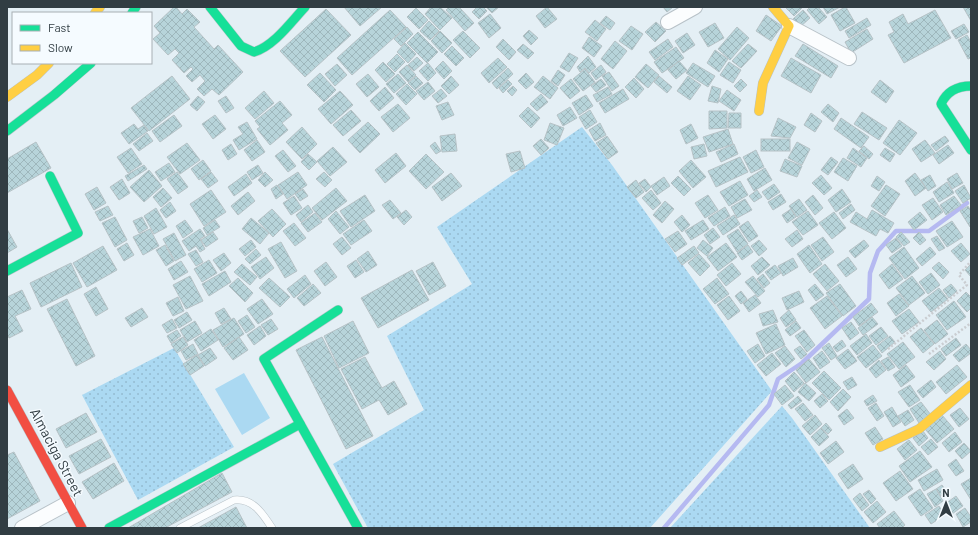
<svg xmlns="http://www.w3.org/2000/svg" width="978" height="535" viewBox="0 0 978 535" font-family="Barlow,sans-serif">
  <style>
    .grass { fill: url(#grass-dots) }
    .park { fill: #abd9f2 }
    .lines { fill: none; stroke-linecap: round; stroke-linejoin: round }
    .stream { stroke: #b5b9f1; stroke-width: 4.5 }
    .building { fill: url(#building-cross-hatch); stroke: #b6c2c6 }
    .lane-casing { stroke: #b8c2c8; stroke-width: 8 }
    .street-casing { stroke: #b8c2c8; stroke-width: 16 }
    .fast-casing { stroke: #b8c2c8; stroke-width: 10 }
    .slow-casing { stroke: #b8c2c8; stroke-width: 10 }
    .jam-casing { stroke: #b8c2c8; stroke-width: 10 }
    .path { stroke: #cacdd1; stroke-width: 2.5; stroke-dasharray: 2 2; stroke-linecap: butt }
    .lane { stroke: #fbfdfe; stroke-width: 7 }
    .street { stroke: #fbfdfe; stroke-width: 14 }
    .fast { stroke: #16e098; stroke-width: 9 }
    .slow { stroke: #ffcf43; stroke-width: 9 }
    .jam { stroke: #f24e42; stroke-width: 9 }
    .labels { text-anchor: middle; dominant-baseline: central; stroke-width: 3; stroke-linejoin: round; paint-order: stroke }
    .street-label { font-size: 14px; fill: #313d43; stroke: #f5fbff }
  </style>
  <defs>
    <pattern id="grass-dots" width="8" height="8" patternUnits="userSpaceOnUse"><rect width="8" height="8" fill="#abd9f2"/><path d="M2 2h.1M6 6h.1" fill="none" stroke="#94bbd1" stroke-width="1.8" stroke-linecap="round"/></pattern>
    <pattern id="building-cross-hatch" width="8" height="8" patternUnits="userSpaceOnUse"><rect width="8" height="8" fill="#b7d4da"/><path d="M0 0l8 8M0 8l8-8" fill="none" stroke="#9eb7bc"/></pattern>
  </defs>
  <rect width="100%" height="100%" fill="#e4eff5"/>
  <g class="grass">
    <path d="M 582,127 L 612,165 L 772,391 L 650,528 L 368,528 L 333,464 L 424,410 L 387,336 L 472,284 L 437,227 Z"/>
    <path d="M 174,348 L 234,447 L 138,500 L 82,395 Z"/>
    <path d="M 782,406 L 792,418 L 870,528 L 670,528 Z"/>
  </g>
  <path class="park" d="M 244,373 L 270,418 L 242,435 L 215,389 Z"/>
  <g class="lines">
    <path class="stream" d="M 664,528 L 769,405 L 778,379 L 802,363 L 869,299 L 870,273 L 878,251 L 896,231 L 929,231 L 967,203"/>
  </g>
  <g class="building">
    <path d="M 174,7 L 176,7 L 182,14 L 187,9 L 200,22 L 194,27 L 214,49 L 218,45 L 243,72 L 219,95 L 212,89 L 204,96 L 197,89 L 205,81 L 200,75 L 192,82 L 186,76 L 193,69 L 191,67 L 184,73 L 172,60 L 179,53 L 175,49 L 168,55 L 153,39 L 160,33 L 154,26 Z"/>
    <path d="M 344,7 L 382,7 L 360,26 Z"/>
    <path d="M 431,7 L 440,7 L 452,18 L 440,30 L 425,14 Z"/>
    <path d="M 449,7 L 459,7 L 474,23 L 465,31 L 446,10 Z"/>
    <path d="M 477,7 L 483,7 L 487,11 L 479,19 L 472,12 Z"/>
    <path d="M 486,7 L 499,7 L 492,13 Z"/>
    <path d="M 547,7 L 557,19 L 545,28 L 536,16 Z"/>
    <path d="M 663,7 L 673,7 L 667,12 Z"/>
    <path d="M 785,7 L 801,7 L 802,8 L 794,16 Z"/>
    <path d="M 810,7 L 818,7 L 827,17 L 819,24 L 807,10 Z"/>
    <path d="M 823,7 L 840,7 L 827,14 Z"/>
    <path d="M 845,7 L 846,7 L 855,23 L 840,31 L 831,15 Z"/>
    <path d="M 963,7 L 971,7 L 971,21 Z"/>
    <path d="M 416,8 L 428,20 L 419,29 L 407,17 Z"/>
    <path d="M 326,9 L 351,35 L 305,77 L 280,51 Z"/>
    <path d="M 390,10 L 406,27 L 352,75 L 337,58 Z"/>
    <path d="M 803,10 L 810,18 L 800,27 L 793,19 Z"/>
    <path d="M 935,10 L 951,38 L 904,63 L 888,35 L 894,32 L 889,22 L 903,14 L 908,24 Z"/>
    <path d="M 490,14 L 501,28 L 489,38 L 478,23 Z"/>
    <path d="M 766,15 L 782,26 L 771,41 L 756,31 Z"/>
    <path d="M 606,16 L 615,23 L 610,30 L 600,23 Z"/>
    <path d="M 867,18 L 871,25 L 849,38 L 845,31 Z"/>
    <path d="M 595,20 L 606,29 L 597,41 L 585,32 Z"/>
    <path d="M 429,21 L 439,31 L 430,40 L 420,31 Z"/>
    <path d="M 656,22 L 666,31 L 655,42 L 645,32 Z"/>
    <path d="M 715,23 L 724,38 L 708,47 L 699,32 Z"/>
    <path d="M 964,24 L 969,32 L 956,39 L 951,31 Z"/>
    <path d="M 631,26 L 643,34 L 632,50 L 619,41 Z"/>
    <path d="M 407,27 L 413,34 L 401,46 L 394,39 Z"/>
    <path d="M 737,27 L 749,38 L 730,60 L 718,49 Z"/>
    <path d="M 867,29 L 873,39 L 851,53 L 845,42 Z"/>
    <path d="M 529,30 L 538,38 L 531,45 L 523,36 Z"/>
    <path d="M 440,31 L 452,43 L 442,53 L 431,41 Z"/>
    <path d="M 463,31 L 480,48 L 470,58 L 453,40 Z"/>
    <path d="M 418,32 L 438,52 L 427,63 L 407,43 Z"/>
    <path d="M 687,33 L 695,45 L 683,53 L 675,41 Z"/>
    <path d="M 967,35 L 971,42 L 971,58 L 968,59 L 958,40 Z"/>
    <path d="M 589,37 L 602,46 L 594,57 L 582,48 Z"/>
    <path d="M 503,39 L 516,52 L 509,60 L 496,47 Z"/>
    <path d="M 668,39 L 673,47 L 655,60 L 649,52 Z"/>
    <path d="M 615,41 L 627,51 L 613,69 L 601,59 Z"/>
    <path d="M 405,43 L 416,54 L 408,63 L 397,52 Z"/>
    <path d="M 523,44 L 534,53 L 528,59 L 517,50 Z"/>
    <path d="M 748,44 L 757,51 L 741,68 L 732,61 Z"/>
    <path d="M 803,44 L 838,66 L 831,78 L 795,56 Z"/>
    <path d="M 452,46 L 464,58 L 456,66 L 444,54 Z"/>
    <path d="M 676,47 L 684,58 L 662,73 L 654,62 Z"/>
    <path d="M 715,50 L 728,59 L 719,72 L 707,63 Z"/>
    <path d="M 569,53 L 578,58 L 569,72 L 560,67 Z"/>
    <path d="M 397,54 L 405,62 L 395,72 L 387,64 Z"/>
    <path d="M 588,56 L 596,67 L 589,73 L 585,68 L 580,72 L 577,67 Z"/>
    <path d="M 417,57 L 423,63 L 414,71 L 408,65 Z"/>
    <path d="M 498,58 L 507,67 L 489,83 L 481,73 Z"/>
    <path d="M 791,58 L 821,75 L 811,93 L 781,76 Z"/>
    <path d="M 443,61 L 452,71 L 444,79 L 435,69 Z"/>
    <path d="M 679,61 L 687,70 L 676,79 L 668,70 Z"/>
    <path d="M 383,62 L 395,74 L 386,82 L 375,70 Z"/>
    <path d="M 729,62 L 741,70 L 733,83 L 720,75 Z"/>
    <path d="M 428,63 L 436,73 L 428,81 L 419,71 Z"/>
    <path d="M 693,63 L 715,76 L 708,87 L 686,73 Z"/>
    <path d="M 337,64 L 347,75 L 335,86 L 325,74 Z"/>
    <path d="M 646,64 L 659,75 L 648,88 L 635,77 Z"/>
    <path d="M 407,65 L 416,75 L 408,82 L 399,72 Z"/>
    <path d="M 601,65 L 606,72 L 596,80 L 591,73 Z"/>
    <path d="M 508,68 L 513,74 L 497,89 L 492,83 Z"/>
    <path d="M 585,69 L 595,82 L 583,91 L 573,79 Z"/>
    <path d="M 558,70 L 565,75 L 558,86 L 551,81 Z"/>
    <path d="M 609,72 L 619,86 L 612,91 L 602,76 Z"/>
    <path d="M 320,73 L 336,90 L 324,102 L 307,85 Z"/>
    <path d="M 526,73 L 534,82 L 526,89 L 518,81 Z"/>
    <path d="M 368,74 L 379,87 L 367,97 L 356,84 Z"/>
    <path d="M 398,74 L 406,83 L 394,93 L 386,84 Z"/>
    <path d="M 172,76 L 190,99 L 149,131 L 131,108 Z"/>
    <path d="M 416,76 L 423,83 L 415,90 L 408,83 Z"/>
    <path d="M 451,76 L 459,85 L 449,94 L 441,86 Z"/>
    <path d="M 543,76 L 558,88 L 550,99 L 534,87 Z"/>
    <path d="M 659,76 L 672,87 L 667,93 L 654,82 Z"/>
    <path d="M 688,76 L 701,85 L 690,100 L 677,91 Z"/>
    <path d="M 634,78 L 644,89 L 636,98 L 625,87 Z"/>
    <path d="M 571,79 L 580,91 L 570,99 L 560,88 Z"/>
    <path d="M 601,79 L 606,85 L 596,92 L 591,86 Z"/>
    <path d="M 741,79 L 747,85 L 740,92 L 734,86 Z"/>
    <path d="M 508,80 L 512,84 L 503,93 L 499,88 Z"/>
    <path d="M 880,80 L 894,91 L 886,103 L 871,92 Z"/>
    <path d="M 428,82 L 435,91 L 424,100 L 416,91 Z"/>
    <path d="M 407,84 L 417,94 L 406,105 L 396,94 Z"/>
    <path d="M 513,86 L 517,90 L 512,96 L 507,91 Z"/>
    <path d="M 712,86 L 721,89 L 718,103 L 708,101 Z"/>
    <path d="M 385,87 L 394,98 L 379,111 L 370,101 Z"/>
    <path d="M 608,87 L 612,94 L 597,102 L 593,95 Z"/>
    <path d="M 441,89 L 447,96 L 438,103 L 432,96 Z"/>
    <path d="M 623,89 L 629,99 L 605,113 L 599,103 Z"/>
    <path d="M 727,90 L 741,100 L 734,111 L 719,101 Z"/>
    <path d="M 264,91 L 274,103 L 255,119 L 245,108 Z"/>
    <path d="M 340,91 L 353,105 L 331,124 L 318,109 Z"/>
    <path d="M 541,94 L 548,102 L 537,111 L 530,104 Z"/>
    <path d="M 586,95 L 593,106 L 579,115 L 572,103 Z"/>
    <path d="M 198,96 L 205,102 L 197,111 L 190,105 Z"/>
    <path d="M 226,96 L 234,108 L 226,113 L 218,101 Z"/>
    <path d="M 280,101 L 292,115 L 282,123 L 288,130 L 270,145 L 257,129 L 260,127 L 255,121 Z"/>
    <path d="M 448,102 L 454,115 L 442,120 L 436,106 Z"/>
    <path d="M 398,104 L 410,118 L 393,132 L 381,117 Z"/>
    <path d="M 828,104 L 839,113 L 833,122 L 821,112 Z"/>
    <path d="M 528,107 L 540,118 L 531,128 L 519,116 Z"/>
    <path d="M 570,107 L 577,118 L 563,126 L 557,115 Z"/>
    <path d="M 351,110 L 361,121 L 343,136 L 333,125 Z"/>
    <path d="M 590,110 L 597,122 L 586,129 L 579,117 Z"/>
    <path d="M 709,111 L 727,111 L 727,128 L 709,129 Z"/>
    <path d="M 862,112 L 887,128 L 879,140 L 854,124 Z"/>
    <path d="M 729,113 L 741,113 L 741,128 L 728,128 Z"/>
    <path d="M 811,113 L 822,121 L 815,132 L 804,125 Z"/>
    <path d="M 174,115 L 182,126 L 160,142 L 152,131 Z"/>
    <path d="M 215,115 L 226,129 L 213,139 L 202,124 Z"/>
    <path d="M 778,118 L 796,127 L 790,138 L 771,136 Z"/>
    <path d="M 841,118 L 869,137 L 861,148 L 834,129 Z"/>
    <path d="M 899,120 L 917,133 L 900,155 L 883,143 Z"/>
    <path d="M 247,122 L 257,139 L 239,150 L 233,140 L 243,134 L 238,127 Z"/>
    <path d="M 368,122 L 380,134 L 360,153 L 348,140 Z"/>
    <path d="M 550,123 L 564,128 L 557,145 L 544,140 Z"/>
    <path d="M 600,123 L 606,135 L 595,141 L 589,130 Z"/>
    <path d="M 134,124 L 138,129 L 144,125 L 148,131 L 129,144 L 121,133 Z"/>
    <path d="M 691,124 L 698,138 L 686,144 L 680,130 Z"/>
    <path d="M 302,127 L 317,144 L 302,159 L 286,142 Z"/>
    <path d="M 728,129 L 733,144 L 709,152 L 703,137 Z"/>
    <path d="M 147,133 L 153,141 L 139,151 L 133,144 Z"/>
    <path d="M 455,134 L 457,151 L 442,152 L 440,136 Z"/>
    <path d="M 607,136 L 618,152 L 608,159 L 596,143 Z"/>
    <path d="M 945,136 L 949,141 L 936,151 L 931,145 Z"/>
    <path d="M 541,139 L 549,148 L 541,155 L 533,146 Z"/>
    <rect x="761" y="139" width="29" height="12"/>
    <path d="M 257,140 L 265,152 L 252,161 L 244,150 Z"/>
    <path d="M 925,140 L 935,153 L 921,162 L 912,149 Z"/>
    <path d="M 36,142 L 51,168 L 7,193 L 7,159 Z"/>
    <path d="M 435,142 L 441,151 L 436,154 L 430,146 Z"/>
    <path d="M 797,142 L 810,149 L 802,165 L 788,158 Z"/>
    <path d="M 187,143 L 200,160 L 180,174 L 167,157 Z"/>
    <path d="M 231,144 L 237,154 L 228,160 L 222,150 Z"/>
    <path d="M 704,144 L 707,156 L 694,159 L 691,147 Z"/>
    <path d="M 734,144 L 738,154 L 721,162 L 716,152 Z"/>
    <path d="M 948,145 L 954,153 L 939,164 L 933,155 Z"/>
    <path d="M 864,146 L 873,154 L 869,159 L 859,151 Z"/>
    <path d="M 333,147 L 347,162 L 330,176 L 317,161 Z"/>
    <path d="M 131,148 L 142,164 L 128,173 L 117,157 Z"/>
    <path d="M 853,148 L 867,158 L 861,167 L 847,158 Z"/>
    <path d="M 885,148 L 895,154 L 890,162 L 880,155 Z"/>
    <path d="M 283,150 L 296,166 L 288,172 L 275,156 Z"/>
    <path d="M 756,150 L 764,167 L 751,173 L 743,157 Z"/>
    <path d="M 520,151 L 525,168 L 511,172 L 506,154 Z"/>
    <path d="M 396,153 L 406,166 L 385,183 L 375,170 Z"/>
    <path d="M 308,154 L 317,162 L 309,170 L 301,162 Z"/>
    <path d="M 426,154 L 444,172 L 426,189 L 409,171 Z"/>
    <path d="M 740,157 L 748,172 L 716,187 L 708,171 Z"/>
    <path d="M 831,157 L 838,162 L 828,175 L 821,170 Z"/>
    <path d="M 843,158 L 857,166 L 848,181 L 834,172 Z"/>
    <path d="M 785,159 L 802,166 L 797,177 L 780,171 Z"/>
    <path d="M 203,160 L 211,171 L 199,180 L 191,169 Z"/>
    <path d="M 691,160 L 706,177 L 693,188 L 679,171 Z"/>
    <path d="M 169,163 L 175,172 L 161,181 L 155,172 Z"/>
    <path d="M 144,165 L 147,169 L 128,181 L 125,176 Z"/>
    <path d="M 258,165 L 263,173 L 252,180 L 247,172 Z"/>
    <path d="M 765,168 L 772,180 L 754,191 L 747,179 Z"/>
    <path d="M 149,170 L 162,186 L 144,202 L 130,187 Z"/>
    <path d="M 177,172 L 188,187 L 178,194 L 167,179 Z"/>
    <path d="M 211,172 L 218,181 L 208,188 L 201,179 Z"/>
    <path d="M 265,172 L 273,180 L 265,187 L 258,180 Z"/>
    <path d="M 298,172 L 307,185 L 287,199 L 278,185 Z"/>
    <path d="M 324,172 L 332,180 L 325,187 L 316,179 Z"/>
    <path d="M 451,173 L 462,186 L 442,201 L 432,187 Z"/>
    <path d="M 915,173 L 926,188 L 915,196 L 905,181 Z"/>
    <path d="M 957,173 L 963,183 L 952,189 L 947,179 Z"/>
    <path d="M 246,174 L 252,183 L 234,196 L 228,187 Z"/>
    <path d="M 821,175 L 832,188 L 824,195 L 812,183 Z"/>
    <path d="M 930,175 L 936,186 L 928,191 L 921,180 Z"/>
    <path d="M 678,176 L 691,189 L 684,196 L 671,183 Z"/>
    <path d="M 877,176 L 885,182 L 879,191 L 871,186 Z"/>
    <path d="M 664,177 L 670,186 L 657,195 L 651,186 Z"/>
    <path d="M 122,179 L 130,193 L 119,200 L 110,187 Z"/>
    <path d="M 645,179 L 651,187 L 646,192 L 639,183 Z"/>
    <path d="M 636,180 L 644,192 L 636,198 L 627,187 Z"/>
    <path d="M 740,181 L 748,195 L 729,206 L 720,192 Z"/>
    <path d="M 947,182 L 954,193 L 939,202 L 933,192 Z"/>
    <path d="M 774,184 L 780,192 L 768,200 L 762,192 Z"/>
    <path d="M 277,185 L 283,194 L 276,199 L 271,189 Z"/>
    <path d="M 886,185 L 900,194 L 885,216 L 871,206 Z"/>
    <path d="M 964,185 L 971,198 L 963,203 L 955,191 Z"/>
    <path d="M 97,187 L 106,203 L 94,210 L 85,194 Z"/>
    <path d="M 163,188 L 172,198 L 161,207 L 153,197 Z"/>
    <path d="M 336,188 L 347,201 L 322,220 L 312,208 Z"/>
    <path d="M 303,189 L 308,196 L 300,201 L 295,194 Z"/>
    <path d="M 842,189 L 851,202 L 836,212 L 828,200 Z"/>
    <path d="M 211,190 L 226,212 L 204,226 L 190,204 Z"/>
    <path d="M 651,190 L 661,203 L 653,210 L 642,198 Z"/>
    <path d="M 757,190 L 762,197 L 754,202 L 749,196 Z"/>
    <path d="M 248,192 L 255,201 L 238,215 L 231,206 Z"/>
    <path d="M 781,194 L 786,202 L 773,210 L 768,202 Z"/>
    <path d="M 365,195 L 375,211 L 351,227 L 340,211 Z"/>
    <path d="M 708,195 L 718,210 L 705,218 L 695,203 Z"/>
    <path d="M 813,195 L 823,208 L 815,215 L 805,202 Z"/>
    <path d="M 294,196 L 302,208 L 291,215 L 283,203 Z"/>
    <path d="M 954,196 L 961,205 L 946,215 L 940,205 Z"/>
    <path d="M 933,198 L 943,212 L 932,220 L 922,205 Z"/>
    <path d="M 745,199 L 752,210 L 737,218 L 731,207 Z"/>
    <path d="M 799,199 L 807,210 L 797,217 L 789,206 Z"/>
    <path d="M 390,200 L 401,213 L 393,219 L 382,205 Z"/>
    <path d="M 665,201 L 674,209 L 662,223 L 653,215 Z"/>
    <path d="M 170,202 L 176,211 L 166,218 L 160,210 Z"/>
    <path d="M 851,204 L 855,210 L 843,219 L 839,213 Z"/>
    <path d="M 308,205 L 313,212 L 301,222 L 296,215 Z"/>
    <path d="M 108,206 L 113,215 L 100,221 L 95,212 Z"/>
    <path d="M 968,206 L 971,211 L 970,227 L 960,211 Z"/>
    <path d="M 725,207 L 730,216 L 714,226 L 708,218 Z"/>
    <path d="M 156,208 L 167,227 L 154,234 L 144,216 Z"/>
    <path d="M 272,209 L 286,224 L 273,237 L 258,221 Z"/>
    <path d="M 791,209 L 796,217 L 787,223 L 782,215 Z"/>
    <path d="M 406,210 L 412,217 L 404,225 L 397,217 Z"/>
    <path d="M 872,210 L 894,223 L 888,233 L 880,229 L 876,236 L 850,222 L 856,212 L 867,219 Z"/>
    <path d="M 336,211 L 349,227 L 340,234 L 328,219 Z"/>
    <path d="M 808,211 L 818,225 L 803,235 L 792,222 Z"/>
    <path d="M 834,212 L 846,228 L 832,239 L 819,223 Z"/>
    <path d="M 920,212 L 927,220 L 914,230 L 908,222 Z"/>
    <path d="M 315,213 L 322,222 L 308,232 L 301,223 Z"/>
    <path d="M 682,215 L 690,225 L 682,232 L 674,222 Z"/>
    <path d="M 734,215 L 740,224 L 723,235 L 717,226 Z"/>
    <path d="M 115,217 L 127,240 L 115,247 L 102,223 Z"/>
    <path d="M 142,217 L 148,228 L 139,233 L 133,221 Z"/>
    <path d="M 251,218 L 269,233 L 260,244 L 242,229 Z"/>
    <path d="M 185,220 L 193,231 L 183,238 L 176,226 Z"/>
    <path d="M 215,220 L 220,227 L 207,235 L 203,228 Z"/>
    <path d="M 364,220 L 372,231 L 351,245 L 343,234 Z"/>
    <path d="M 703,220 L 709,229 L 691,240 L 685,231 Z"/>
    <path d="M 748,221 L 758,236 L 749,242 L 739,227 Z"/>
    <path d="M 952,221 L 963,237 L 947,247 L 936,231 Z"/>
    <path d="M 294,223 L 306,238 L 295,246 L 283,231 Z"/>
    <path d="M 713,228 L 720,237 L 710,244 L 704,235 Z"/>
    <path d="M 7,229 L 17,247 L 7,253 Z"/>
    <path d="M 150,229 L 159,246 L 143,255 L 133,237 Z"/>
    <path d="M 200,229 L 205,236 L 200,239 L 205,249 L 200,252 L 196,246 L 189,251 L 182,241 Z"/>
    <path d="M 738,229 L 748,244 L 737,252 L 727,236 Z"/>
    <path d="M 797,230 L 803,239 L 792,247 L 785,239 Z"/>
    <path d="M 678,231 L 687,244 L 675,252 L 665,239 Z"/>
    <path d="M 213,232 L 218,239 L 206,247 L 201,240 Z"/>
    <path d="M 901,232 L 910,242 L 904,246 L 896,237 Z"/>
    <path d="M 919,232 L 926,240 L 920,245 L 913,238 Z"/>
    <path d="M 174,233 L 186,255 L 175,261 L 163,239 Z"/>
    <path d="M 937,236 L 945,248 L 939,251 L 931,239 Z"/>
    <path d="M 342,237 L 351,248 L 342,255 L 333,244 Z"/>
    <path d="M 823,237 L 834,252 L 822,261 L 811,245 Z"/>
    <path d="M 896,238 L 902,246 L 892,253 L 886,245 Z"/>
    <path d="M 251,240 L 256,247 L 245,256 L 239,249 Z"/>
    <path d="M 703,240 L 713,248 L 707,256 L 697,248 Z"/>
    <path d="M 759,240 L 767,249 L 759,256 L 751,246 Z"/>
    <path d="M 864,240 L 869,246 L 855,258 L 849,251 Z"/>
    <path d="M 281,242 L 297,271 L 285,278 L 268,249 Z"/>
    <path d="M 127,243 L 134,255 L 124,261 L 117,249 Z"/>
    <path d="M 726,243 L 737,257 L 718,271 L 707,257 Z"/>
    <path d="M 961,243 L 970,254 L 961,262 L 951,251 Z"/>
    <path d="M 165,245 L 174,261 L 166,266 L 156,250 Z"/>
    <path d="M 748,245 L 753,252 L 742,260 L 737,253 Z"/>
    <path d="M 809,245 L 822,264 L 810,273 L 797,254 Z"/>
    <path d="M 103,246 L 117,270 L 87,287 L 73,263 Z"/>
    <path d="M 694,246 L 699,253 L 682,265 L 677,258 Z"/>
    <path d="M 904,247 L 919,268 L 905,279 L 889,258 Z"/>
    <path d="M 930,247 L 936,254 L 922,266 L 916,259 Z"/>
    <path d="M 256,249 L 261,255 L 250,264 L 245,259 Z"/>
    <path d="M 196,250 L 203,262 L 196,266 L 188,254 Z"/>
    <path d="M 368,251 L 377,265 L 366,272 L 357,259 Z"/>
    <path d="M 224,253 L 231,263 L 221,271 L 213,260 Z"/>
    <path d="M 699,254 L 710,266 L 700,276 L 688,263 Z"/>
    <path d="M 266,257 L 274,268 L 260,279 L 251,267 Z"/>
    <path d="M 762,257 L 770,265 L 758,275 L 751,266 Z"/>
    <path d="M 848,257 L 857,269 L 846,277 L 837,265 Z"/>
    <path d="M 793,258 L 798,267 L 783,276 L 778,266 Z"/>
    <path d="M 209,260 L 217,273 L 202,282 L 194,269 Z"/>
    <path d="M 356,260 L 364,272 L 355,278 L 347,266 Z"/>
    <path d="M 181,261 L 188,272 L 174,280 L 168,269 Z"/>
    <path d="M 326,262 L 337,277 L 325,286 L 314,271 Z"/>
    <path d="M 433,262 L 446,286 L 429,295 L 416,271 Z"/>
    <path d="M 939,262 L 949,272 L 943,279 L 932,268 Z"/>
    <path d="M 71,263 L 82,287 L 41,307 L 30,283 Z"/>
    <path d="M 732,263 L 741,274 L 726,286 L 717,275 Z"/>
    <path d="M 242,264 L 257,277 L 250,285 L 234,272 Z"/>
    <path d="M 825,264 L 839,281 L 827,291 L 813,274 Z"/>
    <path d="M 892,264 L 903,279 L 889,289 L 879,275 Z"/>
    <path d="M 971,264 L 971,277 L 965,270 Z"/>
    <path d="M 775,265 L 781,273 L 771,280 L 765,272 Z"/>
    <path d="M 412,270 L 429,300 L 378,328 L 361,298 Z"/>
    <path d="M 225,271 L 231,282 L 209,296 L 202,284 Z"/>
    <path d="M 931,273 L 940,285 L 928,294 L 919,282 Z"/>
    <path d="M 763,274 L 770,283 L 764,288 L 757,279 Z"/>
    <path d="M 305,275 L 311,284 L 294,298 L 287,289 Z"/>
    <path d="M 190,276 L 203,301 L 186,309 L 173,285 Z"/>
    <path d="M 753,276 L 765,291 L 758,297 L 745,282 Z"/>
    <path d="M 912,276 L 925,293 L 909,305 L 896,288 Z"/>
    <path d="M 238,278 L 253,293 L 245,302 L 229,286 Z"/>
    <path d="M 269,278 L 290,297 L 280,307 L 259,288 Z"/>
    <path d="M 717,278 L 729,294 L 715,304 L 703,289 Z"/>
    <path d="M 313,284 L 321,293 L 304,306 L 297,298 Z"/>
    <path d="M 815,284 L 824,295 L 816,301 L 808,290 Z"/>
    <path d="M 840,284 L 856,306 L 843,316 L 826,293 Z"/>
    <path d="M 951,284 L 957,291 L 949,298 L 943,290 Z"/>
    <path d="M 96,287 L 108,309 L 96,316 L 84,294 Z"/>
    <path d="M 939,288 L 948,299 L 931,312 L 922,301 Z"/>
    <path d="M 22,290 L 31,309 L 15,316 L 23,331 L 9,338 L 7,334 L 7,297 Z"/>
    <path d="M 741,291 L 747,299 L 741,304 L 735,296 Z"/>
    <path d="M 799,291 L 804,302 L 787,310 L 782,298 Z"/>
    <path d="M 966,292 L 971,297 L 971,308 L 967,312 L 957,301 Z"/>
    <path d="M 899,294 L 909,306 L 896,316 L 887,303 Z"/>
    <path d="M 755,295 L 761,303 L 749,312 L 743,303 Z"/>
    <path d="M 729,296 L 740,311 L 728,320 L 717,305 Z"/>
    <path d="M 827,296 L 842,316 L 825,329 L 810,308 Z"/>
    <path d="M 178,297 L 184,311 L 173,316 L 166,303 Z"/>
    <path d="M 67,299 L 95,356 L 76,366 L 47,309 Z"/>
    <path d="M 262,299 L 273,314 L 258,324 L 247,309 Z"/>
    <path d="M 954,301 L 966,317 L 947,330 L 936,315 Z"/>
    <path d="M 871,303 L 878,312 L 859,326 L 853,317 Z"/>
    <path d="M 142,308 L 148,317 L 131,327 L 125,318 Z"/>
    <path d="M 224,308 L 231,319 L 221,324 L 215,313 Z"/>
    <path d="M 909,309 L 919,322 L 902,334 L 892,321 Z"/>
    <path d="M 773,310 L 778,322 L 763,326 L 759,314 Z"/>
    <path d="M 789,310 L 796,320 L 786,327 L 780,318 Z"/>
    <path d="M 187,312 L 192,320 L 179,328 L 174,320 Z"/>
    <path d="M 247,315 L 255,327 L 246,333 L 238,321 Z"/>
    <path d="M 872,317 L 878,324 L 863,335 L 858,328 Z"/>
    <path d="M 234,318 L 244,334 L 223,347 L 213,330 Z"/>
    <path d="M 172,319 L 177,328 L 167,333 L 162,325 Z"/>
    <path d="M 271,319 L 278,329 L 268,335 L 261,325 Z"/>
    <path d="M 937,320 L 948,334 L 935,344 L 924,330 Z"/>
    <path d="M 195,321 L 202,333 L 187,342 L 180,330 Z"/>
    <path d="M 353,321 L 369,353 L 339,368 L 324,336 Z"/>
    <path d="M 796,321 L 801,328 L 790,336 L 785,330 Z"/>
    <path d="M 851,322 L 859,333 L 850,340 L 842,328 Z"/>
    <path d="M 776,324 L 785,345 L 766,354 L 756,333 Z"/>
    <path d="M 260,326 L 266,336 L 254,345 L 247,335 Z"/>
    <path d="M 881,327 L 888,336 L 876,345 L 869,336 Z"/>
    <path d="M 921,328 L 934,344 L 923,353 L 910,337 Z"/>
    <path d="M 211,329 L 218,340 L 201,351 L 194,340 Z"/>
    <path d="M 177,330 L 181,336 L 171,343 L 167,336 Z"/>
    <path d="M 804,330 L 815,345 L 807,352 L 795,336 Z"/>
    <path d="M 866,334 L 872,343 L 857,355 L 850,346 Z"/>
    <path d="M 890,336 L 895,342 L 882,353 L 877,346 Z"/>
    <path d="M 183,337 L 188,345 L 177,353 L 171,344 Z"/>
    <path d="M 239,337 L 248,350 L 233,360 L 224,348 Z"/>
    <path d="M 322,337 L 373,436 L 346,449 L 296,350 Z"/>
    <path d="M 956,338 L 961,345 L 946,356 L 941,349 Z"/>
    <path d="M 842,340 L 846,346 L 837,352 L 833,347 Z"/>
    <path d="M 903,342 L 915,357 L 899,369 L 887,354 Z"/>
    <path d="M 829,343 L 837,356 L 831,360 L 822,348 Z"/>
    <path d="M 193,344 L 198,354 L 186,360 L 181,351 Z"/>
    <path d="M 758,344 L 765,356 L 755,363 L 747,351 Z"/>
    <path d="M 966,344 L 971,350 L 971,353 L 959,362 L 953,355 Z"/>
    <path d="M 873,345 L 882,356 L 866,368 L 857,357 Z"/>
    <path d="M 785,346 L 795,359 L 786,367 L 775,353 Z"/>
    <path d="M 800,346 L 807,354 L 801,359 L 794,350 Z"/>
    <path d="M 210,348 L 217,358 L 205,366 L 198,355 Z"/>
    <path d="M 848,349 L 857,361 L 845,369 L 836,358 Z"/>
    <path d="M 822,351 L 830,362 L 820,369 L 813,358 Z"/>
    <path d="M 940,351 L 946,359 L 934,370 L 926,362 Z"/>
    <path d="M 772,353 L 781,364 L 766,376 L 757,365 Z"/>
    <path d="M 197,355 L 204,366 L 190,375 L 183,364 Z"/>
    <path d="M 365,357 L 382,388 L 394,381 L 407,404 L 388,415 L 379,400 L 362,409 L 341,369 Z"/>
    <path d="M 888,357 L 895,367 L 888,371 L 881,361 Z"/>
    <path d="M 809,359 L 820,372 L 806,383 L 796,370 Z"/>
    <path d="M 879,360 L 886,370 L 876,378 L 869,369 Z"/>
    <path d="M 906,365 L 915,377 L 901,387 L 893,375 Z"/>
    <path d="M 957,365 L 967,377 L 946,394 L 936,382 Z"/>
    <path d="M 824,371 L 841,388 L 829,400 L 812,383 Z"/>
    <path d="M 794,372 L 804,383 L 794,392 L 785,381 Z"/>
    <path d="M 852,377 L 857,385 L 848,390 L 843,382 Z"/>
    <path d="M 931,380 L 936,387 L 923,398 L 917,391 Z"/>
    <path d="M 805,383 L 816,393 L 809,401 L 798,392 Z"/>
    <path d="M 785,385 L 794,396 L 782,405 L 774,394 Z"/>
    <path d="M 910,385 L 920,400 L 909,407 L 898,392 Z"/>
    <path d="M 843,389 L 851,397 L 838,411 L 830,402 Z"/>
    <path d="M 822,394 L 828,401 L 820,408 L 814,401 Z"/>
    <path d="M 873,395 L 877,401 L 867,406 L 864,401 Z"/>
    <path d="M 798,396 L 802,401 L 791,409 L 788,405 Z"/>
    <path d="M 921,402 L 931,415 L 919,423 L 910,409 Z"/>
    <path d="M 803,403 L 813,415 L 805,421 L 795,409 Z"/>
    <path d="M 876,403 L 884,416 L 877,421 L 868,408 Z"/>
    <path d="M 892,407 L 901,422 L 893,427 L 884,412 Z"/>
    <path d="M 960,408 L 969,419 L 959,427 L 950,415 Z"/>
    <path d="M 847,409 L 854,418 L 844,425 L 838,416 Z"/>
    <path d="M 908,410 L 914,420 L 905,426 L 898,416 Z"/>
    <path d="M 86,413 L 97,432 L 66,448 L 56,429 Z"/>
    <path d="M 815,415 L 822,424 L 810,435 L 802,426 Z"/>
    <path d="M 942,415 L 954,429 L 937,443 L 925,429 Z"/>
    <path d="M 826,423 L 832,430 L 828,434 L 821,428 Z"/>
    <path d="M 875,427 L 883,439 L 873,445 L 865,433 Z"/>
    <path d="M 821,428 L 829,437 L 819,446 L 811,437 Z"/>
    <path d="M 923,431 L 928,438 L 919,446 L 913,438 Z"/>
    <path d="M 955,432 L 962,442 L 949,452 L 942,443 Z"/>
    <path d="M 101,439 L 111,457 L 79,474 L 69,456 Z"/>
    <path d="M 931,439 L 938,447 L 928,455 L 921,447 Z"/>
    <path d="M 909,440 L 917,450 L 905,460 L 897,449 Z"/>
    <path d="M 836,441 L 844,452 L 828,464 L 820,453 Z"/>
    <path d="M 964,443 L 971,451 L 962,459 L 955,451 Z"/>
    <path d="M 920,451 L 932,467 L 910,482 L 899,466 Z"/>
    <path d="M 14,452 L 40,501 L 7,519 L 7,455 Z"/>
    <path d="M 956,459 L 964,471 L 956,476 L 948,465 Z"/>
    <path d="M 114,463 L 124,481 L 93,499 L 82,482 Z"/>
    <path d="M 853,464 L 863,479 L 848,489 L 838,474 Z"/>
    <path d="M 937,469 L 943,480 L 924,491 L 918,480 Z"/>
    <path d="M 900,471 L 913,489 L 896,501 L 883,483 Z"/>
    <path d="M 222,473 L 232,492 L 165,528 L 128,528 Z"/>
    <path d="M 971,478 L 971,500 L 961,484 Z"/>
    <path d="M 942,485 L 947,492 L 941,496 L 936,489 Z"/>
    <path d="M 920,489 L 933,508 L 921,516 L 908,497 Z"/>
    <path d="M 936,489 L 943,501 L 935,507 L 927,494 Z"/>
    <path d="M 869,490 L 876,499 L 871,504 L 863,494 Z"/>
    <path d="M 860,493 L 869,505 L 862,511 L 853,499 Z"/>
    <path d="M 956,496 L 963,506 L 952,514 L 945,504 Z"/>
    <path d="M 877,501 L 886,512 L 873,523 L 864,512 Z"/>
    <path d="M 939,506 L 945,515 L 931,524 L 925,515 Z"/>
    <path d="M 236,507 L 247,528 L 198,528 Z"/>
    <path d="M 965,508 L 971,517 L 971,522 L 963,527 L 956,514 Z"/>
    <path d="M 894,511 L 905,525 L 902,528 L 880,528 L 877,524 Z"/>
  </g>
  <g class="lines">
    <g class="lane-casing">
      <path id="lane" d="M 180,528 L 234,500 C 253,498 263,514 272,528"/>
    </g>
    <g class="street-casing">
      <g id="street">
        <path d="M 668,22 L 695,7"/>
        <path d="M 789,26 L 849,58"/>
        <path d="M 22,528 L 68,503"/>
      </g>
    </g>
    <g class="fast-casing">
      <g id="fast">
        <path d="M 210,7 L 241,46 L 254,52 C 274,46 291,22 305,7"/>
        <path d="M 132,13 L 136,7"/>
        <path d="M 971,86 C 957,86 947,91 941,104 L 971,150"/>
        <path d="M 7,131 L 54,95 L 91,63"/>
        <path d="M 7,271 L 78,233 L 50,176"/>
        <path d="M 338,310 L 264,359 L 358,528"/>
        <path d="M 109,528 L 300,424"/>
      </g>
    </g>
    <g class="slow-casing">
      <g id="slow">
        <path d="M 95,13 L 100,7"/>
        <path d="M 7,97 L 37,75 L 49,63"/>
        <path d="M 759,111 L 763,83 L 789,26 L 773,7"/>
        <path d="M 880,447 L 919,429 L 971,385"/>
      </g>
    </g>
    <g class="jam-casing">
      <path id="jam" d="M 7,390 L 82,528"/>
    </g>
    <g class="path">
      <path d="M 888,349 L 967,285 L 959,275 L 971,261"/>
      <path d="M 929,354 L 971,323"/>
    </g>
    <use href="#lane" class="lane"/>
    <use href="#street" class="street"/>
    <use href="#fast" class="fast"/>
    <use href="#slow" class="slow"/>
    <use href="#jam" class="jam"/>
  </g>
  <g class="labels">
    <g class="street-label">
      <text transform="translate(57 452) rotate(62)">Almaciga Street</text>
    </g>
  </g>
  <rect width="978" height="535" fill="none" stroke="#313d43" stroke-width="16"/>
  <rect x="12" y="12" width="140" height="52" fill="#f5fbff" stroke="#a7afb4"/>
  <rect x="20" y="25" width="20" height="6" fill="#16e098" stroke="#a7afb4"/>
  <text x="48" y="32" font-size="12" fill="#313d43">Fast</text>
  <rect x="20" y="45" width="20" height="6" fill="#ffcf43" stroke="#a7afb4"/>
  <text x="48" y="52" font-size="12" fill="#313d43">Slow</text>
  <g transform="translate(946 503)" stroke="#f5fbff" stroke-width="3" paint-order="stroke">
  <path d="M0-3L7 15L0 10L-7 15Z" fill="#313d43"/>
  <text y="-6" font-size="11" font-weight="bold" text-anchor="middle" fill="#313d43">N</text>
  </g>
</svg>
